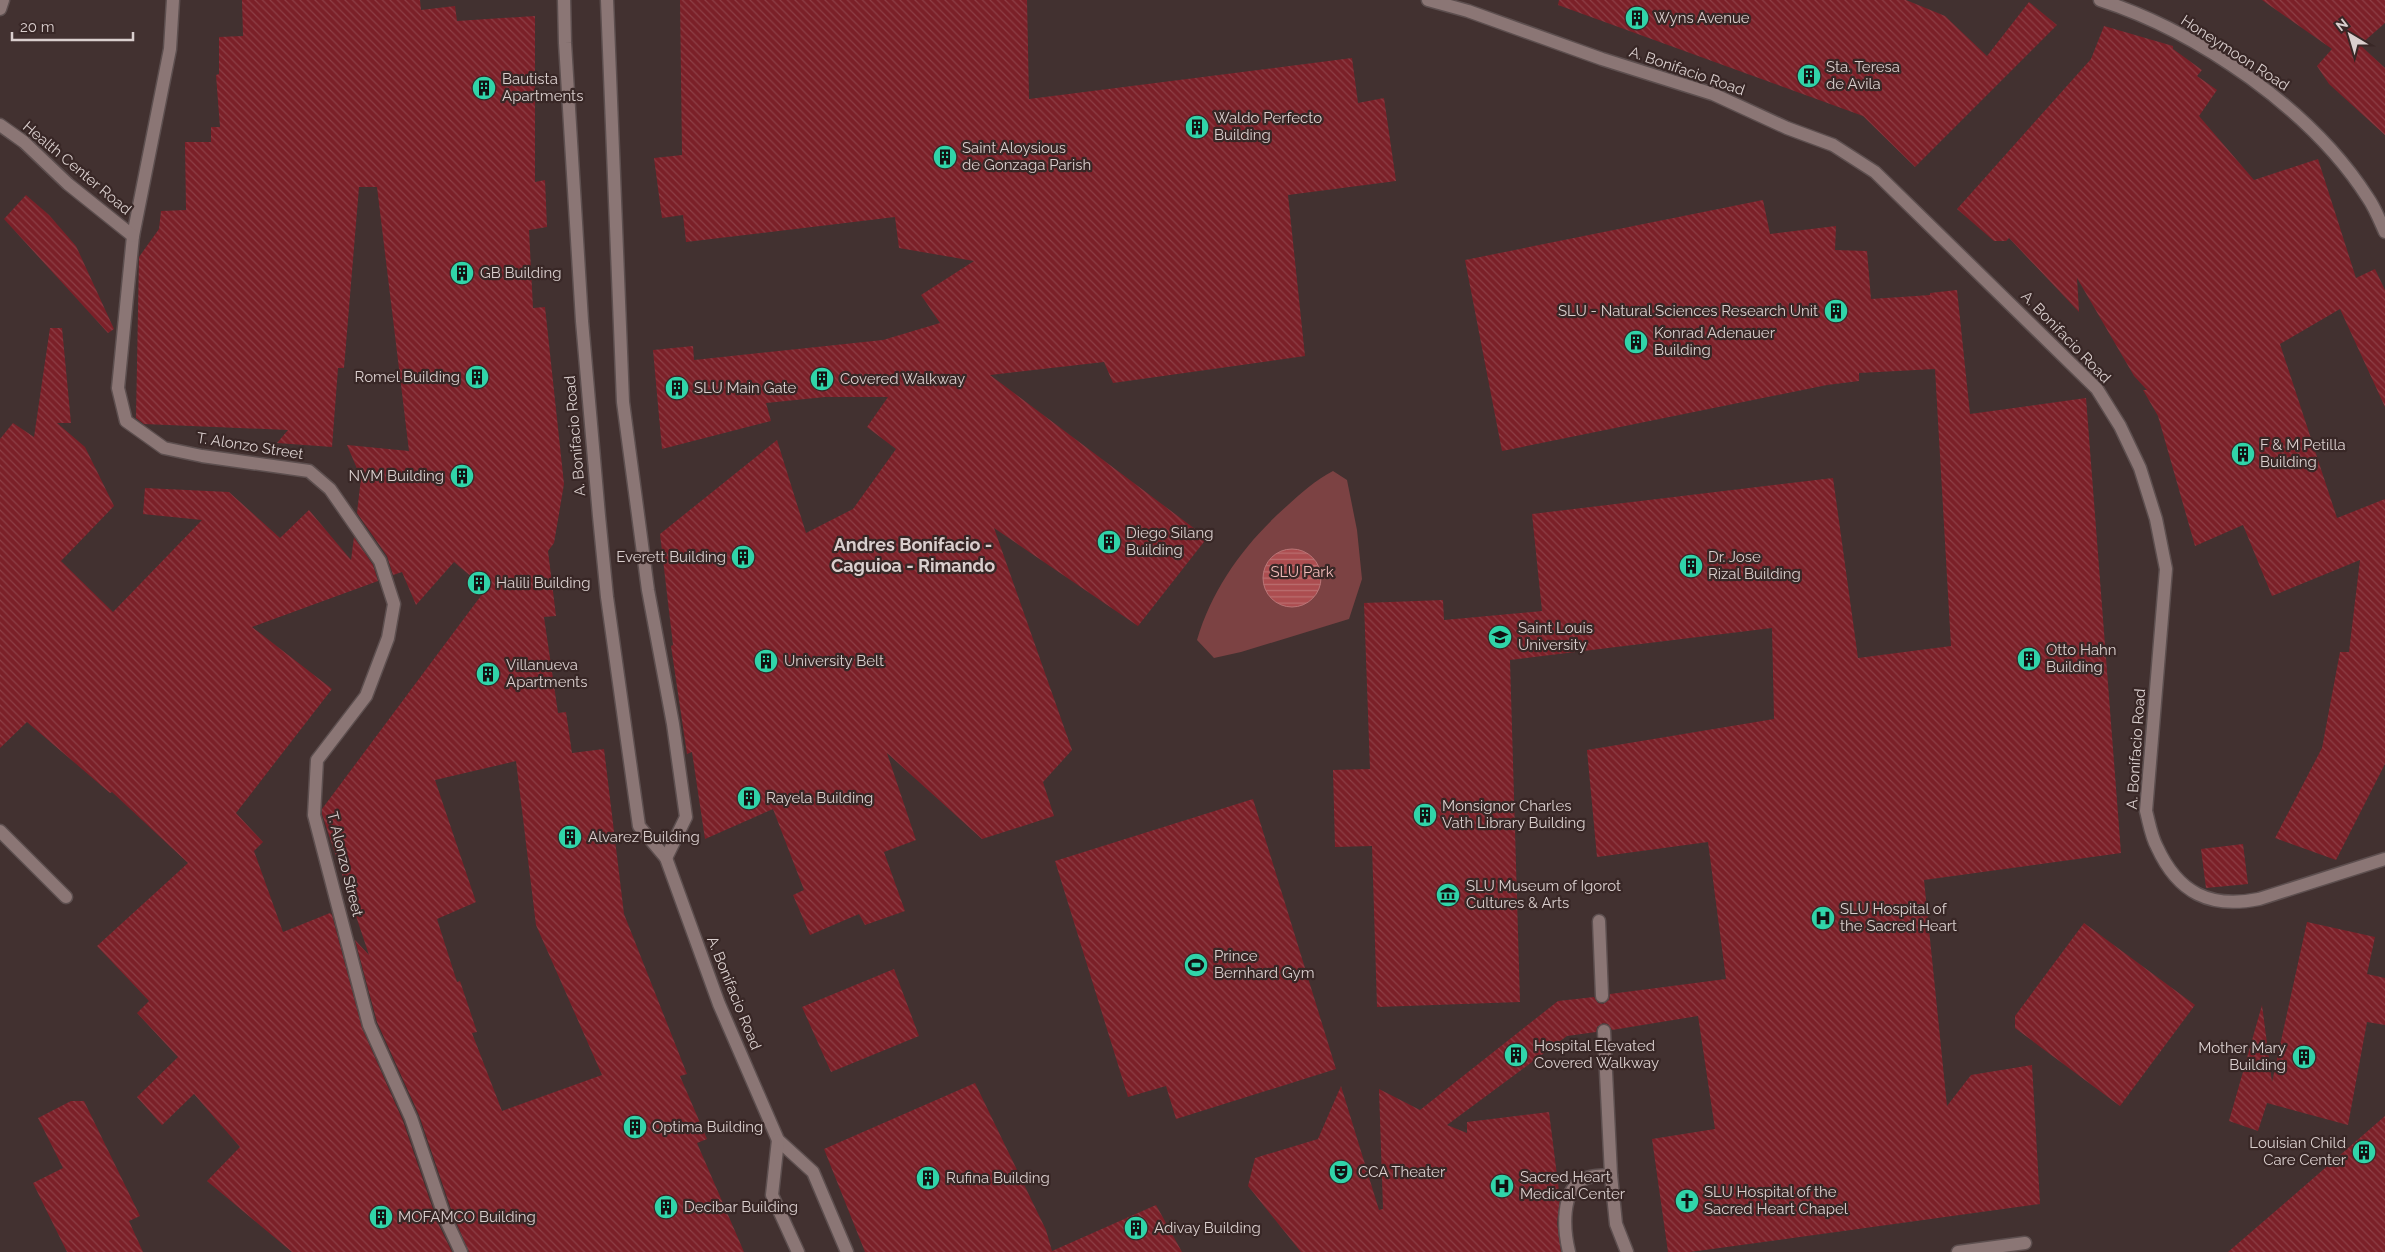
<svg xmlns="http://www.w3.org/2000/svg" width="2385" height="1252" viewBox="0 0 2385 1252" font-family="Raleway,sans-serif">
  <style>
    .green { fill: #7c4243 }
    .water { fill: url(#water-rules); stroke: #ba7476 }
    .building { fill: url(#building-back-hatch); fill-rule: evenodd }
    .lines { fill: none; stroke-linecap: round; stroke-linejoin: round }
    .service-casing { stroke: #5d4f4f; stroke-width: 15 }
    .minor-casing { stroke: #5d4f4f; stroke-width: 15 }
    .tertiary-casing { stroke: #5d4f4f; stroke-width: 15 }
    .secondary-casing { stroke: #5d4f4f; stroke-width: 15 }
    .service { stroke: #8b7675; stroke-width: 12 }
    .minor { stroke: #8b7675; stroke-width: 12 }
    .tertiary { stroke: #8b7675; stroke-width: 12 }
    .secondary { stroke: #8b7675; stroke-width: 12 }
    .labels { text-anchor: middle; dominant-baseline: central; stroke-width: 4.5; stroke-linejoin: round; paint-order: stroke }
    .poi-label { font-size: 15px; fill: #dacfce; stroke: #382726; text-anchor: start }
    .street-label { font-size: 15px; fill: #dacfce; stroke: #382726 }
    .park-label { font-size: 15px; fill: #f0bbb9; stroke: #382726 }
    .quarter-label { font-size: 18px; font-weight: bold; fill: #dacfce; stroke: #382726 }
  </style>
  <defs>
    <pattern id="water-rules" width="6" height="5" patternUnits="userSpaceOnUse" patternTransform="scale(1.25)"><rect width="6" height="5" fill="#ac4d50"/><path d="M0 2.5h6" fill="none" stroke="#ba6e70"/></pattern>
    <pattern id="building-back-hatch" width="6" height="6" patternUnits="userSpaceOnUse" patternTransform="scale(1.25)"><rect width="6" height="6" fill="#7b2028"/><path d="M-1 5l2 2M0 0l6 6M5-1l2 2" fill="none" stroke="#8d3f46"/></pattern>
  </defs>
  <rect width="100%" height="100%" fill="#423130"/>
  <path class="green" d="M 1333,471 L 1347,480 L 1357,530 L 1362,579 L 1349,619 L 1241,652 L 1214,658 L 1197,640 C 1213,586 1246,542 1288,505 C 1302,492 1316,480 1333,471 Z"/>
  <circle class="water" cx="1292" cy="578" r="29"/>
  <g class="building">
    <path d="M 242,0 L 420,0 L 421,10 L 455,6 L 457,21 L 535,16 L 535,182 L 545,180 L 547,227 L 529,230 L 533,308 L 545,307 L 564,484 L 554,543 L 548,551 L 556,616 L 544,617 L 558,713 L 566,712 L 572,753 L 604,749 L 624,914 L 687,1074 L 680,1076 L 707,1139 L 697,1143 L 744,1252 L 469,1252 L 453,1215 L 419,1115 L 377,1022 L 355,940 L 369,955 L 322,814 L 322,809 L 486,589 L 454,562 L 416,605 L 402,572 L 393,575 L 387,556 L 357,513 L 361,478 L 347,445 L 409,451 L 377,187 L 359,187 L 344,368 L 338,368 L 332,447 L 277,443 L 288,430 L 144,424 L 136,418 L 139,257 L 159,229 L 161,211 L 186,210 L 185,142 L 211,142 L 211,127 L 220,127 L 216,75 L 219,74 L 219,37 L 243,36 ZM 516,761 L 536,925 L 602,1075 L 502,1111 L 472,1033 L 477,1032 L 460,981 L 457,982 L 437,919 L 476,902 L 435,780 Z"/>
    <path d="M 680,0 L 1027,0 L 1029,99 L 1352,58 L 1358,103 L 1384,98 L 1396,181 L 1288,195 L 1305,356 L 1113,383 L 1104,362 L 990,375 L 1207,538 L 1138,626 L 994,528 L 1072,750 L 1043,782 L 1054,816 L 982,839 L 887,753 L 916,840 L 884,852 L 905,911 L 865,925 L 859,914 L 810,935 L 793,895 L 804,890 L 773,809 L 705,839 L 692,752 L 687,754 L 671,646 L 673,645 L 660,534 L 777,440 L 806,533 L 853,509 L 896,449 L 867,427 L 888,397 L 825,397 L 766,403 L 771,421 L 662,449 L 653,350 L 693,346 L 694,360 L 883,340 L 940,323 L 921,295 L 974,261 L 899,248 L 895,217 L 686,242 L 683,215 L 662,218 L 654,158 L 682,155 Z"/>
    <path d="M 1559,0 L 1906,0 L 1945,16 L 1987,56 L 2029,2 L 2057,25 L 1915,167 L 1863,116 L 1558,5 Z"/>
    <path d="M 2262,0 L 2385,0 L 2385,23 L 2360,45 L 2385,68 L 2385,135 L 2329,84 L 2317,66 L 2332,49 Z"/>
    <path d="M 2104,26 L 2173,46 L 2173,49 L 2202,70 L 2197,76 L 2217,90 L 2199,116 L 2254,180 L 2318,159 L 2356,278 L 2375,269 L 2385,290 L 2385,407 L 2340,309 L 2280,344 L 2337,518 L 2385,499 L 2385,764 L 2336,860 L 2275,838 L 2322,748 L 2340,652 L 2349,652 L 2360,560 L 2272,596 L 2243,525 L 2195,546 L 2158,416 L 2143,390 L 2147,390 L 2134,376 L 2077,278 L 2079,312 L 2009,238 L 2006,241 L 1994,241 L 1957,209 L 2091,59 Z"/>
    <path d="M 26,195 L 49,215 L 76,246 L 114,329 L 108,333 L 4,219 Z"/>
    <path d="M 1763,200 L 1770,234 L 1836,226 L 1835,250 L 1867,251 L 1871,299 L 1930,295 L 1930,293 L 1957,290 L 1970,414 L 2086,398 L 2121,853 L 1924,880 L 1947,1106 L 1971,1075 L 2032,1065 L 2040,1204 L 1690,1252 L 1668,1252 L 1652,1139 L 1715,1129 L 1698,1016 L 1612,1030 L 1608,1024 L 1603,1023 L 1597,1027 L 1596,1032 L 1567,1036 L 1447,1125 L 1467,1133 L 1467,1122 L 1549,1112 L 1560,1199 L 1557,1223 L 1561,1252 L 1301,1252 L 1248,1186 L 1255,1158 L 1318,1139 L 1341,1086 L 1379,1210 L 1383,1209 L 1379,1089 L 1420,1110 L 1558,1001 L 1594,997 L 1598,1003 L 1603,1004 L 1609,1000 L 1610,994 L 1726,979 L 1708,842 L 1597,857 L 1587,750 L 1774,719 L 1772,628 L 1510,660 L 1520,1002 L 1377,1007 L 1372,846 L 1335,847 L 1333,770 L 1370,769 L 1364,603 L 1443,600 L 1444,620 L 1542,611 L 1532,514 L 1833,478 L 1858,658 L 1951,646 L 1935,369 L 1859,373 L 1859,381 L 1827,385 L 1502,451 L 1465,260 Z"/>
    <path d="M 50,328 L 62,328 L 71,423 L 57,423 L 85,447 L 114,506 L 61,561 L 113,612 L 202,520 L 143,514 L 145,488 L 229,492 L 280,538 L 309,510 L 351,560 L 354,537 L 373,565 L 378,581 L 252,627 L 332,689 L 236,813 L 263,842 L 254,851 L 283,932 L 330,913 L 332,915 L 362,1028 L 403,1121 L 437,1221 L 452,1252 L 292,1252 L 207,1181 L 240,1147 L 194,1094 L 162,1125 L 137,1097 L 178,1057 L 137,1013 L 149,1001 L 97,946 L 188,863 L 112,792 L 110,793 L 27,722 L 0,748 L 0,439 L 13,423 L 34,437 Z"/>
    <path d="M 1253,799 L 1336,1069 L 1176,1119 L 1166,1086 L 1128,1097 L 1055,861 Z"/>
    <path d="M 2243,844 L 2248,884 L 2206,888 L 2201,849 Z"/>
    <path d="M 2307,922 L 2375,937 L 2367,974 L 2385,978 L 2385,1025 L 2367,1022 L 2348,1125 L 2267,1103 L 2258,1131 L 2229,1121 L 2262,1005 L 2272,1082 Z"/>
    <path d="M 2084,923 L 2195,1005 L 2120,1106 L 2015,1028 L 2015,1016 Z"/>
    <path d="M 894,969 L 919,1036 L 831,1072 L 802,1007 Z"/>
    <path d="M 975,1083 L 1046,1230 L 1052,1251 L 1156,1205 L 1182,1252 L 865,1252 L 824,1149 Z"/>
    <path d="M 71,1101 L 84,1101 L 140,1216 L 129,1221 L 143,1252 L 67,1252 L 33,1183 L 63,1168 L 38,1118 Z"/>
    <path d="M 2385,1116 L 2385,1252 L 2228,1252 L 2309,1182 Z"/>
  </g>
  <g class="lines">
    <g class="service-casing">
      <g id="service">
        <path d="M 0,9 L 3,0"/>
        <path d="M 1599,921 L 1602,996"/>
        <path d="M 1604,1031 L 1611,1175 L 1616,1224 L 1627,1252"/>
        <path d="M 1569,1252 C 1564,1231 1560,1191 1584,1179 C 1591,1175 1602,1176 1611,1175"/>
        <path d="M 1958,1252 L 2025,1243"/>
      </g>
    </g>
    <g class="minor-casing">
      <g id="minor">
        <path d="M 173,0 L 170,49 L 133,236 L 118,388 L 126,421 L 164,448 L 202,456 L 309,471 L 330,489 L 380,561 L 394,604 L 388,638 L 366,696 L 317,760 L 314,815 L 369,1025 L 411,1118 L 445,1218 L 461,1252"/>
        <path d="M 0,125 L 24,142 L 68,184 L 133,236"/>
        <path d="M 0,831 L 66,897"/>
      </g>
    </g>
    <g class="tertiary-casing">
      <path id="tertiary" d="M 2100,0 C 2199,32 2312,110 2368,198 C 2375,208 2380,221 2385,232"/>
    </g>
    <g class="secondary-casing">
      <g id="secondary">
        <path d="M 564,0 L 565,43 L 582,321 L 599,516 L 607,597 L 639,826 L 666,858 L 719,1004 L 778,1140 L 813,1172 L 847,1252"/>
        <path d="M 607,0 L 623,402 L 648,590 L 673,724 L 686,817 L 666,858"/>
        <path d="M 1428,0 L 1468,11 L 1602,59 L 1713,94 L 1787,128 L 1833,145 L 1875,172 L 2097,389 L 2120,426 L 2140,468 L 2156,519 L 2166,569 L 2146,811 C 2149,822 2151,836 2157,847 C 2178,893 2210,909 2259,899 L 2385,859"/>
        <path d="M 778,1140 L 772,1195 L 798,1252"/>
      </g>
    </g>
    <use href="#service" class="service"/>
    <use href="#minor" class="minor"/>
    <use href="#tertiary" class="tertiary"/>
    <use href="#secondary" class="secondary"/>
  </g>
  <defs>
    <g id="building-disc" transform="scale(1.25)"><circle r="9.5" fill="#30d4a9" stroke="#382726"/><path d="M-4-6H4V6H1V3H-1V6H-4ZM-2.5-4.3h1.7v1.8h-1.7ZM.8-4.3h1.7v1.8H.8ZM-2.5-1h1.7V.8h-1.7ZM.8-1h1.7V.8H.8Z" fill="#111"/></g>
    <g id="university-disc" transform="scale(1.25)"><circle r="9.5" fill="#30d4a9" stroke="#382726"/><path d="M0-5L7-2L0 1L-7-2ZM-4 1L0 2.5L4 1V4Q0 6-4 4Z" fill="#111"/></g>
    <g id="museum-disc" transform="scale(1.25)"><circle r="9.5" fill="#30d4a9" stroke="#382726"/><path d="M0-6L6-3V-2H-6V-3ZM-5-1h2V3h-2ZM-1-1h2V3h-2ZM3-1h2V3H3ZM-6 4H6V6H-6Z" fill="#111"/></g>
    <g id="hospital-disc" transform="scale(1.25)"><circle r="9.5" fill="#30d4a9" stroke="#382726"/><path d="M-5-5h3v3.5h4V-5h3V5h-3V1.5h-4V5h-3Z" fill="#111"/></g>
    <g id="stadium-disc" transform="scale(1.25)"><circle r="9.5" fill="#30d4a9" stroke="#382726"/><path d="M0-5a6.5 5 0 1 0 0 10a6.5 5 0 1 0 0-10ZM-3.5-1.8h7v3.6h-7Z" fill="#111"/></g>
    <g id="theatre-disc" transform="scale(1.25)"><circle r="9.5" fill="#30d4a9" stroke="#382726"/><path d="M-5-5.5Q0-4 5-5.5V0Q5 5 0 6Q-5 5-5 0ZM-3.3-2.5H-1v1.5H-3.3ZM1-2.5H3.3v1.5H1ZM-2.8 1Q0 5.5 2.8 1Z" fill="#111"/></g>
    <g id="church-disc" transform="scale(1.25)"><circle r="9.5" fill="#30d4a9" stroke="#382726"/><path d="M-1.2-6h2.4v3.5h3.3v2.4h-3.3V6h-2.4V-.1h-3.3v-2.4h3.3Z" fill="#111"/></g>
  </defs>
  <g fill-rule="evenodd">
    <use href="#building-disc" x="1637" y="18"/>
    <use href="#building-disc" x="1809" y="76"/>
    <use href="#building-disc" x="484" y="88"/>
    <use href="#building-disc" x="1197" y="127"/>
    <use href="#building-disc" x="945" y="157"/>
    <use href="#building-disc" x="462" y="273"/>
    <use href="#building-disc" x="1836" y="311"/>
    <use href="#building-disc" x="1636" y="342"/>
    <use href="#building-disc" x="477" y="377"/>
    <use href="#building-disc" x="822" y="379"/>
    <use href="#building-disc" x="677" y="388"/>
    <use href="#building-disc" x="2243" y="454"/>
    <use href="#building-disc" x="462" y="476"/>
    <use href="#building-disc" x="1109" y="542"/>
    <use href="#building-disc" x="743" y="557"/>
    <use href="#building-disc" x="1691" y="566"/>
    <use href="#building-disc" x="479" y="583"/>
    <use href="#university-disc" x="1500" y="637"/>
    <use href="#building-disc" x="2029" y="659"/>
    <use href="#building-disc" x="766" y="661"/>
    <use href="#building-disc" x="488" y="674"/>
    <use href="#building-disc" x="749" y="798"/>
    <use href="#building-disc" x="1425" y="815"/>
    <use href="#building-disc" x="570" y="837"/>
    <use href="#museum-disc" x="1448" y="895"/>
    <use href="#hospital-disc" x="1823" y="918"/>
    <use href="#stadium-disc" x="1196" y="965"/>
    <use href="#building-disc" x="1516" y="1055"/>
    <use href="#building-disc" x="2304" y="1057"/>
    <use href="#building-disc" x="635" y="1127"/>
    <use href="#building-disc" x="2364" y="1152"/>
    <use href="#theatre-disc" x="1341" y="1172"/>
    <use href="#building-disc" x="928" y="1178"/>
    <use href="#hospital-disc" x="1502" y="1186"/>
    <use href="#church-disc" x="1687" y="1201"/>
    <use href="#building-disc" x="666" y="1207"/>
    <use href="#building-disc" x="381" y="1217"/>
    <use href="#building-disc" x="1136" y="1228"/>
  </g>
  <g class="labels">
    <g class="poi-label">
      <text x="1654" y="18">Wyns Avenue</text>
      <text x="1826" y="67">Sta. Teresa<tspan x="1826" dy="17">de Avila</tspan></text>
      <text x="502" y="79">Bautista<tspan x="502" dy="17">Apartments</tspan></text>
      <text x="1214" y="118">Waldo Perfecto<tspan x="1214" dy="17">Building</tspan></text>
      <text x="962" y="148">Saint Aloysious<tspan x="962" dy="17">de Gonzaga Parish</tspan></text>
      <text x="480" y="273">GB Building</text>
      <text x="1818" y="311" text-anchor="end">SLU - Natural Sciences Research Unit</text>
      <text x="1654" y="333">Konrad Adenauer<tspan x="1654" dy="17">Building</tspan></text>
      <text x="460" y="377" text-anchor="end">Romel Building</text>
      <text x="840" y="379">Covered Walkway</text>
      <text x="694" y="388">SLU Main Gate</text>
      <text x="2260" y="445">F &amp; M Petilla<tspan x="2260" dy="17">Building</tspan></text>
      <text x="444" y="476" text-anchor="end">NVM Building</text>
      <text x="1126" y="533">Diego Silang<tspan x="1126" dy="17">Building</tspan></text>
      <text x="726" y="557" text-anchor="end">Everett Building</text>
      <text x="1708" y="557">Dr. Jose<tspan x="1708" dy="17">Rizal Building</tspan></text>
      <text x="496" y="583">Halili Building</text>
      <text x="1518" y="628">Saint Louis<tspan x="1518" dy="17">University</tspan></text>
      <text x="2046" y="650">Otto Hahn<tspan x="2046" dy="17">Building</tspan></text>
      <text x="784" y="661">University Belt</text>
      <text x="506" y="665">Villanueva<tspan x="506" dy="17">Apartments</tspan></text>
      <text x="766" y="798">Rayela Building</text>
      <text x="1442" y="806">Monsignor Charles<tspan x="1442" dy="17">Vath Library Building</tspan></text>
      <text x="588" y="837">Alvarez Building</text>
      <text x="1466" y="886">SLU Museum of Igorot<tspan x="1466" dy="17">Cultures &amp; Arts</tspan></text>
      <text x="1840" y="909">SLU Hospital of<tspan x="1840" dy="17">the Sacred Heart</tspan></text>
      <text x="1214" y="956">Prince<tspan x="1214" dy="17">Bernhard Gym</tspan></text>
      <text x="1534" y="1046">Hospital Elevated<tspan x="1534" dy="17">Covered Walkway</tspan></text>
      <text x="2286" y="1048" text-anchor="end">Mother Mary<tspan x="2286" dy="17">Building</tspan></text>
      <text x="652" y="1127">Optima Building</text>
      <text x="2346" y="1143" text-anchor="end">Louisian Child<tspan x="2346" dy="17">Care Center</tspan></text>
      <text x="1358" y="1172">CCA Theater</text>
      <text x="1520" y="1177">Sacred Heart<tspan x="1520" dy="17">Medical Center</tspan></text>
      <text x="946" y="1178">Rufina Building</text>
      <text x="1704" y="1192">SLU Hospital of the<tspan x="1704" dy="17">Sacred Heart Chapel</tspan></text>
      <text x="684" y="1207">Decibar Building</text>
      <text x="398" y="1217">MOFAMCO Building</text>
      <text x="1154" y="1228">Adivay Building</text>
    </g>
    <g class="street-label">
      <text transform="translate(2235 53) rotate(33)">Honeymoon Road</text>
      <text transform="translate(1687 71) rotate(19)">A. Bonifacio Road</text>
      <text transform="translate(77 168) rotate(40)">Health Center Road</text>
      <text transform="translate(2066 337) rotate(46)">A. Bonifacio Road</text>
      <text transform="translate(575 436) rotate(-95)">A. Bonifacio Road</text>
      <text transform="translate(250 446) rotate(9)">T. Alonzo Street</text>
      <text transform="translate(2136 749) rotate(-86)">A. Bonifacio Road</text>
      <text transform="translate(345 864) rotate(76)">T. Alonzo Street</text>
      <text transform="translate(734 993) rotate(68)">A. Bonifacio Road</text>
    </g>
    <g class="park-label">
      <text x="1302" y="572">SLU Park</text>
    </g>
    <g class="quarter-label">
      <text x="913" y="544">Andres Bonifacio -<tspan x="913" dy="21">Caguioa - Rimando</tspan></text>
    </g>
  </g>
  <g transform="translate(2350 35) rotate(322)" stroke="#382726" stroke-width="4" paint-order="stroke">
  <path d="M0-4L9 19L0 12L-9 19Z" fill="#dacfce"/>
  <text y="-8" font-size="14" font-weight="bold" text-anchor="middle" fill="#dacfce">N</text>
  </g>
  <path d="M12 32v8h121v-8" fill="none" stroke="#dacfce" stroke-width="2.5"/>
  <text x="20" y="32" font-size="15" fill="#dacfce" stroke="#382726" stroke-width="4" paint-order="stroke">20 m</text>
</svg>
